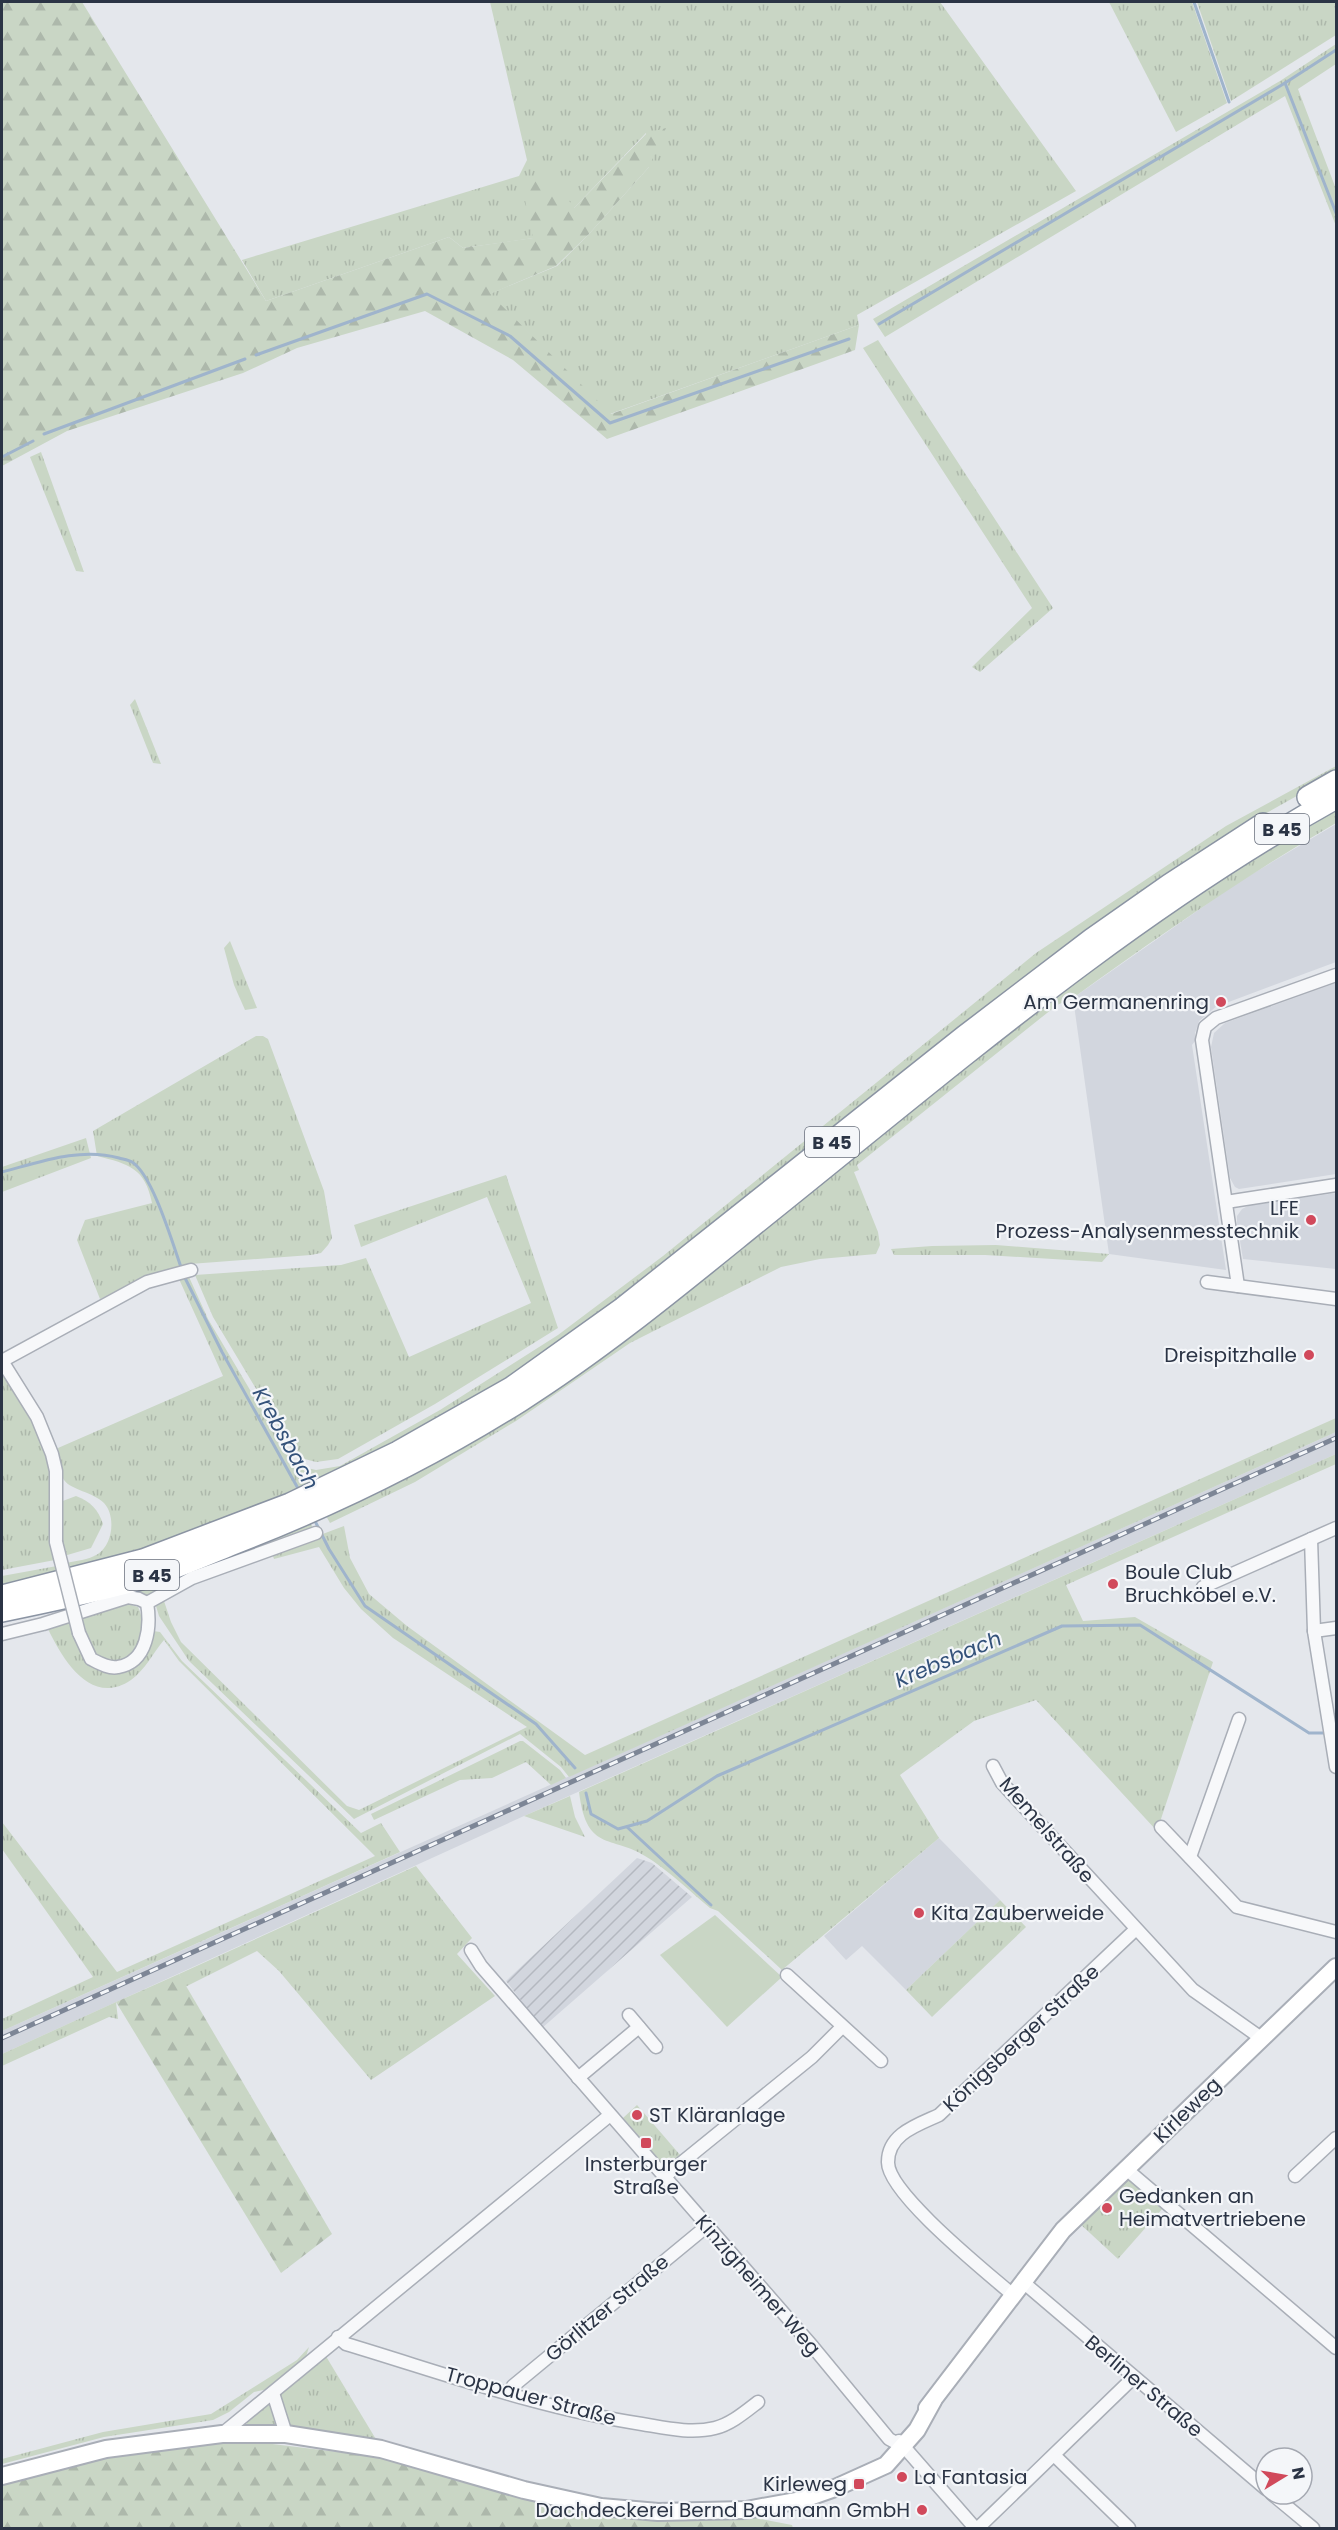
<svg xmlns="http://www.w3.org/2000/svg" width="1338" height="2530" viewBox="0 0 1338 2530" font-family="Poppins,sans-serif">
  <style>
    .built { fill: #d2d6de }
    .industrial { fill: url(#industrial-furrows) }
    .grass { fill: url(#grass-tufts) }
    .forest { fill: url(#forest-firs) }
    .garden { fill: #c9d6c5 }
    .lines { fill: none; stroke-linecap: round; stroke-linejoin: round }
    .stream { stroke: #9fb4cc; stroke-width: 3 }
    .street-casing { stroke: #a9aeb7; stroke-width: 15 }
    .secondary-casing { stroke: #a9aeb7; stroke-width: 20 }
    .highway-casing { stroke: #8b94a3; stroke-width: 24 }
    .street { stroke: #f7f8fa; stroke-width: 12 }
    .secondary { stroke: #fff; stroke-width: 16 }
    .highway { stroke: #fff; stroke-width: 21 }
    .rail-casing { stroke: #7d8696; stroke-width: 5 }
    .rail { stroke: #f4f6f9; stroke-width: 3; stroke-dasharray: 9; stroke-linecap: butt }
    .street-bridge-casing { stroke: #a9aeb7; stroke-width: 15; stroke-linecap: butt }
    .street-bridge { stroke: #f7f8fa; stroke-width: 12 }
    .poi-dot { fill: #d1495b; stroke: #f4f6f9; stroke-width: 2 }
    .labels { text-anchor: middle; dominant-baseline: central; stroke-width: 4.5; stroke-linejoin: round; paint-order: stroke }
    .shield { fill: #f4f6f9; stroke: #676e7b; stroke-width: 1.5 }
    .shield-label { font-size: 18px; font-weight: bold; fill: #2b3445 }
    .poi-label { font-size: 20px; fill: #2b3445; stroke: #f4f6f9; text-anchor: end }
    .street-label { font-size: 20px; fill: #2b3445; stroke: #f4f6f9 }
    .water-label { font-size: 21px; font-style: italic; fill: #34527a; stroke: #f4f6f9 }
  </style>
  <defs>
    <pattern id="industrial-furrows" width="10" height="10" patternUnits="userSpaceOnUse" patternTransform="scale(1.5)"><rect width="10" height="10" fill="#d2d6de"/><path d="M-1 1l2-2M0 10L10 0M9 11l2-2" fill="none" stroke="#b4b8c0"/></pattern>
    <pattern id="grass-tufts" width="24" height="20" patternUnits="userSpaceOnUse" patternTransform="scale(1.5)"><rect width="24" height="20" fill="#c9d6c5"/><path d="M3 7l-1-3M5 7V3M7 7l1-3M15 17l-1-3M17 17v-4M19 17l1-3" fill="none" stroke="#adb8ab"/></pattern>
    <pattern id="forest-firs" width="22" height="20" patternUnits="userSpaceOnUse" patternTransform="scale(1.5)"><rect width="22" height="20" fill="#c9d6c5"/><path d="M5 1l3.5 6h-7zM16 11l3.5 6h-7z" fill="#adb8ab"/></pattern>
  </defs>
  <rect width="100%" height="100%" fill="#e4e7ec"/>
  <g class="built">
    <path d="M 1336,824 L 1336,962 L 1226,1003 L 1223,996 L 1216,998 L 1218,1005 L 1199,1021 L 1195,1033 L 1195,1041 L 1192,1045 L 1226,1270 L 1109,1254 L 1073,998 L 1237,883 Z"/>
    <path d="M 1336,983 L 1336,1174 L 1239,1189 L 1235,1187 L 1230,1178 L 1211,1047 L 1214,1033 L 1225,1023 Z"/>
    <path d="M 1336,1193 L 1336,1269 L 1243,1259 L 1237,1223 L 1237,1216 L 1242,1209 L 1250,1205 Z"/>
    <path d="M 1336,1432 L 1336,1454 L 524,1816 L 2,2054 L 2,2031 Z"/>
    <path d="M 939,1838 L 1000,1900 L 906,1990 L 862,1946 L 846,1960 L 824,1936 Z"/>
  </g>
  <path class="industrial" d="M 637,1858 L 652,1863 L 692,1897 L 542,2028 L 506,1981 Z"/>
  <g class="grass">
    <path d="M 490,2 L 940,2 L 1076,191 L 857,315 L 859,325 L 610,414 L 489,294 L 557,266 L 589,234 L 649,167 L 646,133 L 574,208 L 534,238 L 463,248 L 449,237 L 266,301 L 242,260 L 519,176 L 527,160 Z"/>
    <path d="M 1109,2 L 1192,2 L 1227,103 L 1176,132 Z"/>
    <path d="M 1197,2 L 1336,2 L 1336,35 L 1231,101 Z"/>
    <path d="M 1336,44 L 1336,64 L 1298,89 L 1336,189 L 1336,226 L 1285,96 L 885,337 L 873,319 L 1280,81 Z"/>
    <path d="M 878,340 L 1053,608 L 980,672 L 972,667 L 1032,608 L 863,348 Z"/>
    <path d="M 41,452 L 84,572 L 76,571 L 30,457 Z"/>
    <path d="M 135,699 L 161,764 L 153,763 L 130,705 Z"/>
    <path d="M 1336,766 L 1336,774 L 1263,815 L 667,1268 L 464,1408 L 322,1480 L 155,1547 L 68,1572 L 66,1563 C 76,1561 88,1560 98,1554 C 113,1544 116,1516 104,1503 C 93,1492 71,1490 64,1480 C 59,1473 59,1457 58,1448 L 223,1376 L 179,1279 L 189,1277 L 208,1319 L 291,1459 L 303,1467 L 316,1470 L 340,1466 L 440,1410 L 558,1335 L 663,1256 L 1036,953 L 1226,826 Z"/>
    <path d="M 1336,805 L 1336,823 C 1245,876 1159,936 1073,998 L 1057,1005 L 857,1165 L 859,1170 L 854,1172 L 878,1232 L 880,1245 L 876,1254 L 820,1259 L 781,1267 L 630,1343 L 516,1421 L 415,1482 L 330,1523 L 325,1514 L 1189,898 Z"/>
    <path d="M 230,941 L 257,1008 L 245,1010 L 234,985 L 224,948 Z"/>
    <path d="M 256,1036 L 263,1036 L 268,1039 L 324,1191 L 332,1238 L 328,1245 L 321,1253 L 311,1255 L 190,1264 L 145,1279 L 100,1299 L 77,1240 L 85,1220 L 152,1203 C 145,1168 129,1164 97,1156 L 93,1131 Z"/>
    <path d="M 86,1138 L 91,1158 L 2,1192 L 2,1167 Z"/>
    <path d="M 506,1175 L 558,1328 L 435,1404 L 338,1459 L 316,1462 L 297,1457 L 213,1317 L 195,1275 L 341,1265 L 366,1258 L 409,1357 L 531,1303 L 487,1197 L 361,1247 L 354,1225 Z"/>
    <path d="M 996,1245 L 1109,1254 L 1102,1262 L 985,1255 L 894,1255 L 891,1249 L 932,1246 Z"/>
    <path d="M 2,1367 L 35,1418 L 50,1454 L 55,1560 L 2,1570 Z"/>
    <path d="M 1336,1418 L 1336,1432 L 569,1777 L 561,1767 L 520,1734 L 354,1819 L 189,1661 L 159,1616 L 156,1606 L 163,1598 L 171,1622 L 181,1642 L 347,1806 L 359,1810 L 527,1727 L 393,1638 L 361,1609 L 344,1588 L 319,1547 L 274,1559 L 272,1553 L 344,1526 L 350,1558 L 369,1594 L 407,1626 L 585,1755 Z"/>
    <path d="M 1336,1454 L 1336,1464 L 1066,1585 L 1083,1621 L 1135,1617 L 1213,1662 L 1157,1831 L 1036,1700 L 974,1721 L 900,1775 L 939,1838 L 782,1970 L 718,1911 L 710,1908 C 691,1892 673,1875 653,1861 C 613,1832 587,1856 579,1792 Z"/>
    <path d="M 76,1496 C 91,1502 98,1509 103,1524 L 91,1548 L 64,1556 L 60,1541 L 60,1502 Z"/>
    <path d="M 309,1520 L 314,1530 L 148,1600 L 77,1610 L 75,1603 Z"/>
    <path d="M 57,1566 L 59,1576 L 2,1589 L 2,1576 Z"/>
    <path d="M 128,1604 L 138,1607 C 154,1638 121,1684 93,1653 C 86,1644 83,1628 79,1617 Z"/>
    <path d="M 70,1619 C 79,1657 81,1659 117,1671 L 153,1631 L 160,1632 L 182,1661 L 361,1833 L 381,1823 L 400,1852 L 2,2031 L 2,2019 L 93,1977 L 2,1849 L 2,1822 L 117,1972 L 375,1856 L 179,1661 L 164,1640 C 153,1653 145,1670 131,1680 C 91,1707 63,1660 48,1629 L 2,1641 L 2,1638 Z"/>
    <path d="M 520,1741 L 523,1741 L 560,1770 L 566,1778 L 551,1785 L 526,1762 L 492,1778 L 460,1780 L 374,1820 L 371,1814 Z"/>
    <path d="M 570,1796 L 575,1817 L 585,1837 L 524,1816 Z"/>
    <path d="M 416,1866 L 472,1938 L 457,1954 L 495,1996 L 371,2080 L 279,1971 L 257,1951 L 185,1987 L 179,1974 Z"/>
    <path d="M 1000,1900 L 1026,1927 L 932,2017 L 906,1990 Z"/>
    <path d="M 116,2002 L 118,2019 L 109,2017 L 2,2066 L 2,2054 Z"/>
    <path d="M 637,2105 L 681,2156 C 673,2162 670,2166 660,2161 L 623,2118 Z"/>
    <path d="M 1127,2174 L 1163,2208 L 1118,2259 L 1078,2222 Z"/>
    <path d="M 309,2347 L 305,2360 L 273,2388 L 254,2392 L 229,2412 L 213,2420 L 104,2437 L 2,2464 L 2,2459 L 103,2432 L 211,2414 L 297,2360 Z"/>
    <path d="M 324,2353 L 377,2441 L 290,2427 L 278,2392 Z"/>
    <path d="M 272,2399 L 279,2427 L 247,2424 L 245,2420 Z"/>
  </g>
  <g class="forest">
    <path d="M 2,2 L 82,2 L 266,301 L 449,237 L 463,248 L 533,238 L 521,181 L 553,177 L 574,208 L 647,133 L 666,128 L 649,167 L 589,234 L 556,266 L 490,294 L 611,414 L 859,325 L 855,350 L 607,439 L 513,360 L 425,311 L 297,348 L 243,373 L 67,431 L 2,466 Z"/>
    <path d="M 179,1974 L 332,2234 L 281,2273 L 116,2002 Z"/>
    <path d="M 232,2439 L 379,2457 L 523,2497 L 746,2516 L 792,2525 L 793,2528 L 2,2528 L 2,2482 L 107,2455 Z"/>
  </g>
  <path class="garden" d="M 715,1915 L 782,1977 L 727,2027 L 660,1955 Z"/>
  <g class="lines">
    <g class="stream">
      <path d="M 1194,2 L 1229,102"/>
      <path d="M 1285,83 L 1336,213"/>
      <path d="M 879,324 L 1285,83 L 1336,50"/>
      <path d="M 256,355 L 427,294 L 510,336 L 610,423 L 849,339"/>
      <path d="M 44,434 L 245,359"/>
      <path d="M 2,457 L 33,441"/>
      <path d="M 2,1172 C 40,1162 80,1147 119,1158 C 122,1159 129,1160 132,1162 C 153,1175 173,1245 182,1270"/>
      <path d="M 184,1276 L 222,1352 L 300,1492"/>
      <path d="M 314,1519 L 329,1549 L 365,1606 L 536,1724 L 575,1768"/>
      <path d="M 586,1793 L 591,1814 L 618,1829 L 647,1821 L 717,1776 L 1062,1626 L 1140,1625 L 1309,1733 L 1327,1733"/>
      <path d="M 627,1827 L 711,1905"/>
    </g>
    <g class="street-casing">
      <g id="street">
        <path d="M 1226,1202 L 1336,1185"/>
        <path d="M 1207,1282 L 1336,1299"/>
        <path d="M 1238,1286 L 1202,1040 L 1205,1027 L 1216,1018 L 1336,975"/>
        <path d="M 1311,1539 L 1314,1631 L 1336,1767"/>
        <path d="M 56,1542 L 56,1471 L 52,1454 L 37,1417 L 2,1361 L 147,1282 L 191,1270"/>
        <path d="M 1203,1587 L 1336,1528"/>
        <path d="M 147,1603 L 192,1578 L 316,1533"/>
        <path d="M 1314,1631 L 1336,1628"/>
        <path d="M 2,1634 L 43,1624 L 128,1597 L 139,1599 L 147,1603 C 151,1626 148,1662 118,1667 C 109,1669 99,1663 91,1659 L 79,1633"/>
        <path d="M 993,1766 L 1002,1783 L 1193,1990 L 1261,2038"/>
        <path d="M 1161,1827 L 1237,1907 L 1336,1932"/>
        <path d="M 1190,1857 L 1239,1719"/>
        <path d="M 471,1950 L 481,1966 L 813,2347 L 889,2439 L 902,2446"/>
        <path d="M 787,1975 L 881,2061"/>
        <path d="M 629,2015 L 656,2047"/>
        <path d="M 578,2078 L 639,2027"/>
        <path d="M 1125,2168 L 1336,2348"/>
        <path d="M 1295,2176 L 1336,2138"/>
        <path d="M 664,2177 L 812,2057 L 842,2027"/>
        <path d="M 1023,2282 L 1266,2489"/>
        <path d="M 1014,2296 C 989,2274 887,2193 888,2162 C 888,2134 917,2125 939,2115 L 1135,1930"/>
        <path d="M 338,2337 L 346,2344 C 443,2373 541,2409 642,2424 C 666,2428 691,2434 715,2428 C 731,2424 745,2412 758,2402"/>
        <path d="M 273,2393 L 286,2434"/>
        <path d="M 510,2393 L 513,2386 L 707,2226"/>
        <path d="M 222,2434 L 610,2115"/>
        <path d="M 899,2441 L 975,2528"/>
        <path d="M 1055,2456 L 1129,2528"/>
        <path d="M 1272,2494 L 1313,2528"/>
        <path d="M 978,2528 L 1134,2377"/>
      </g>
    </g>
    <g class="secondary-casing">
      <g id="secondary">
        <path d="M 927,2408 L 1063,2230 L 1336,1967"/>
        <path d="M 2,2476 L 106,2449 L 222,2434 L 286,2434 L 381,2449 L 524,2490 L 601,2507 L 658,2512 L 746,2510 L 801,2500 L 835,2488 L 886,2465 L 917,2430 L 933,2401"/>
      </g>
    </g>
    <g class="highway-casing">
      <g id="highway">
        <path d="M 1308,797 L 1336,781"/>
        <path d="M 2,1596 L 143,1560 L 290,1504 L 398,1452 L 511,1388 L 623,1308 L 965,1036 L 1092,939 L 1169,885 L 1263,824"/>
        <path d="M 2,1611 C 51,1601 100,1591 148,1577 C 176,1568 203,1556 230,1545 C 331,1506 428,1459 520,1401 C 605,1347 683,1282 761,1219 C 946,1071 1128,913 1336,798"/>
      </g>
    </g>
    <use href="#street" class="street"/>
    <use href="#secondary" class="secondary"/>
    <use href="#highway" class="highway"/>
    <g class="rail-casing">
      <path id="rail" d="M 2,2038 L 1336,1438"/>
    </g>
    <use href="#rail" class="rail"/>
    <g class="street-bridge-casing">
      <path id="street-bridge" d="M 56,1542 L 79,1633"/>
    </g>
    <use href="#street-bridge" class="street-bridge"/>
  </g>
  <g class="poi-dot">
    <circle cx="1221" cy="1002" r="6"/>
    <circle cx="1311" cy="1220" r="6"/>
    <circle cx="1309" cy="1355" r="6"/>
    <circle cx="1113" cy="1584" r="6"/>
    <circle cx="919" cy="1913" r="6"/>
    <circle cx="637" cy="2115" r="6"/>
    <rect x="640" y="2137" width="12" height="12" rx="3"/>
    <circle cx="1107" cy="2208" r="6"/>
    <circle cx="902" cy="2477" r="6"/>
    <rect x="853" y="2478" width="12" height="12" rx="3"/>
    <circle cx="922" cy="2510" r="6"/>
  </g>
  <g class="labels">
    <g class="shield">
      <rect x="1255" y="814" width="54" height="30" rx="4.5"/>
      <rect x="805" y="1127" width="54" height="30" rx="4.5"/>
      <rect x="125" y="1560" width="54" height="30" rx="4.5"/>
    </g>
    <g class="shield-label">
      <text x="1282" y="829">B 45</text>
      <text x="832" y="1142">B 45</text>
      <text x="152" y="1575">B 45</text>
    </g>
    <g class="poi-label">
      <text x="1209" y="1002">Am Germanenring</text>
      <text x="1299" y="1208">LFE<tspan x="1299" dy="23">Prozess-Analysenmesstechnik</tspan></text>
      <text x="1297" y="1355">Dreispitzhalle</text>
      <text x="1125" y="1572" text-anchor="start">Boule Club<tspan x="1125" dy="23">Bruchköbel e.V.</tspan></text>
      <text x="931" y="1913" text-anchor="start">Kita Zauberweide</text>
      <text x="649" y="2115" text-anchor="start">ST Kläranlage</text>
      <text x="646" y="2164" text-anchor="middle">Insterburger<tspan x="646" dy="23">Straße</tspan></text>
      <text x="1119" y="2196" text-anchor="start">Gedanken an<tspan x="1119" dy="23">Heimatvertriebene</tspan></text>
      <text x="914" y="2477" text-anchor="start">La Fantasia</text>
      <text x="847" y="2484">Kirleweg</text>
      <text x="910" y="2510">Dachdeckerei Bernd Baumann GmbH</text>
    </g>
    <g class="street-label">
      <text transform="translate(1047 1830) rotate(49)">Memelstraße</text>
      <text transform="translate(1021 2038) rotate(-43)">Königsberger Straße</text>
      <text transform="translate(1187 2110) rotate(-44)">Kirleweg</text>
      <text transform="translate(758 2285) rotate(49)">Kinzigheimer Weg</text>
      <text transform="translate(607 2308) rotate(-40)">Görlitzer Straße</text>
      <text transform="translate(1144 2386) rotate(40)">Berliner Straße</text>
      <text transform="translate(531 2396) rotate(15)">Troppauer Straße</text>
    </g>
    <g class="water-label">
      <text transform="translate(286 1438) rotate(61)">Krebsbach</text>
      <text transform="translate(948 1659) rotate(-23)">Krebsbach</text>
    </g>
  </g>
  <rect width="1338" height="2530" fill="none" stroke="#2b3445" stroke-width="6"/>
  <g transform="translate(1284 2476) rotate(79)"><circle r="28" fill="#f4f6f9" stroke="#a4a8b1" stroke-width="1.5"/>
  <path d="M0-4.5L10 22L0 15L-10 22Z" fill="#d1495b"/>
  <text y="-9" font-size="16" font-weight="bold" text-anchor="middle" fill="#2b3445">N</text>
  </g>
</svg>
